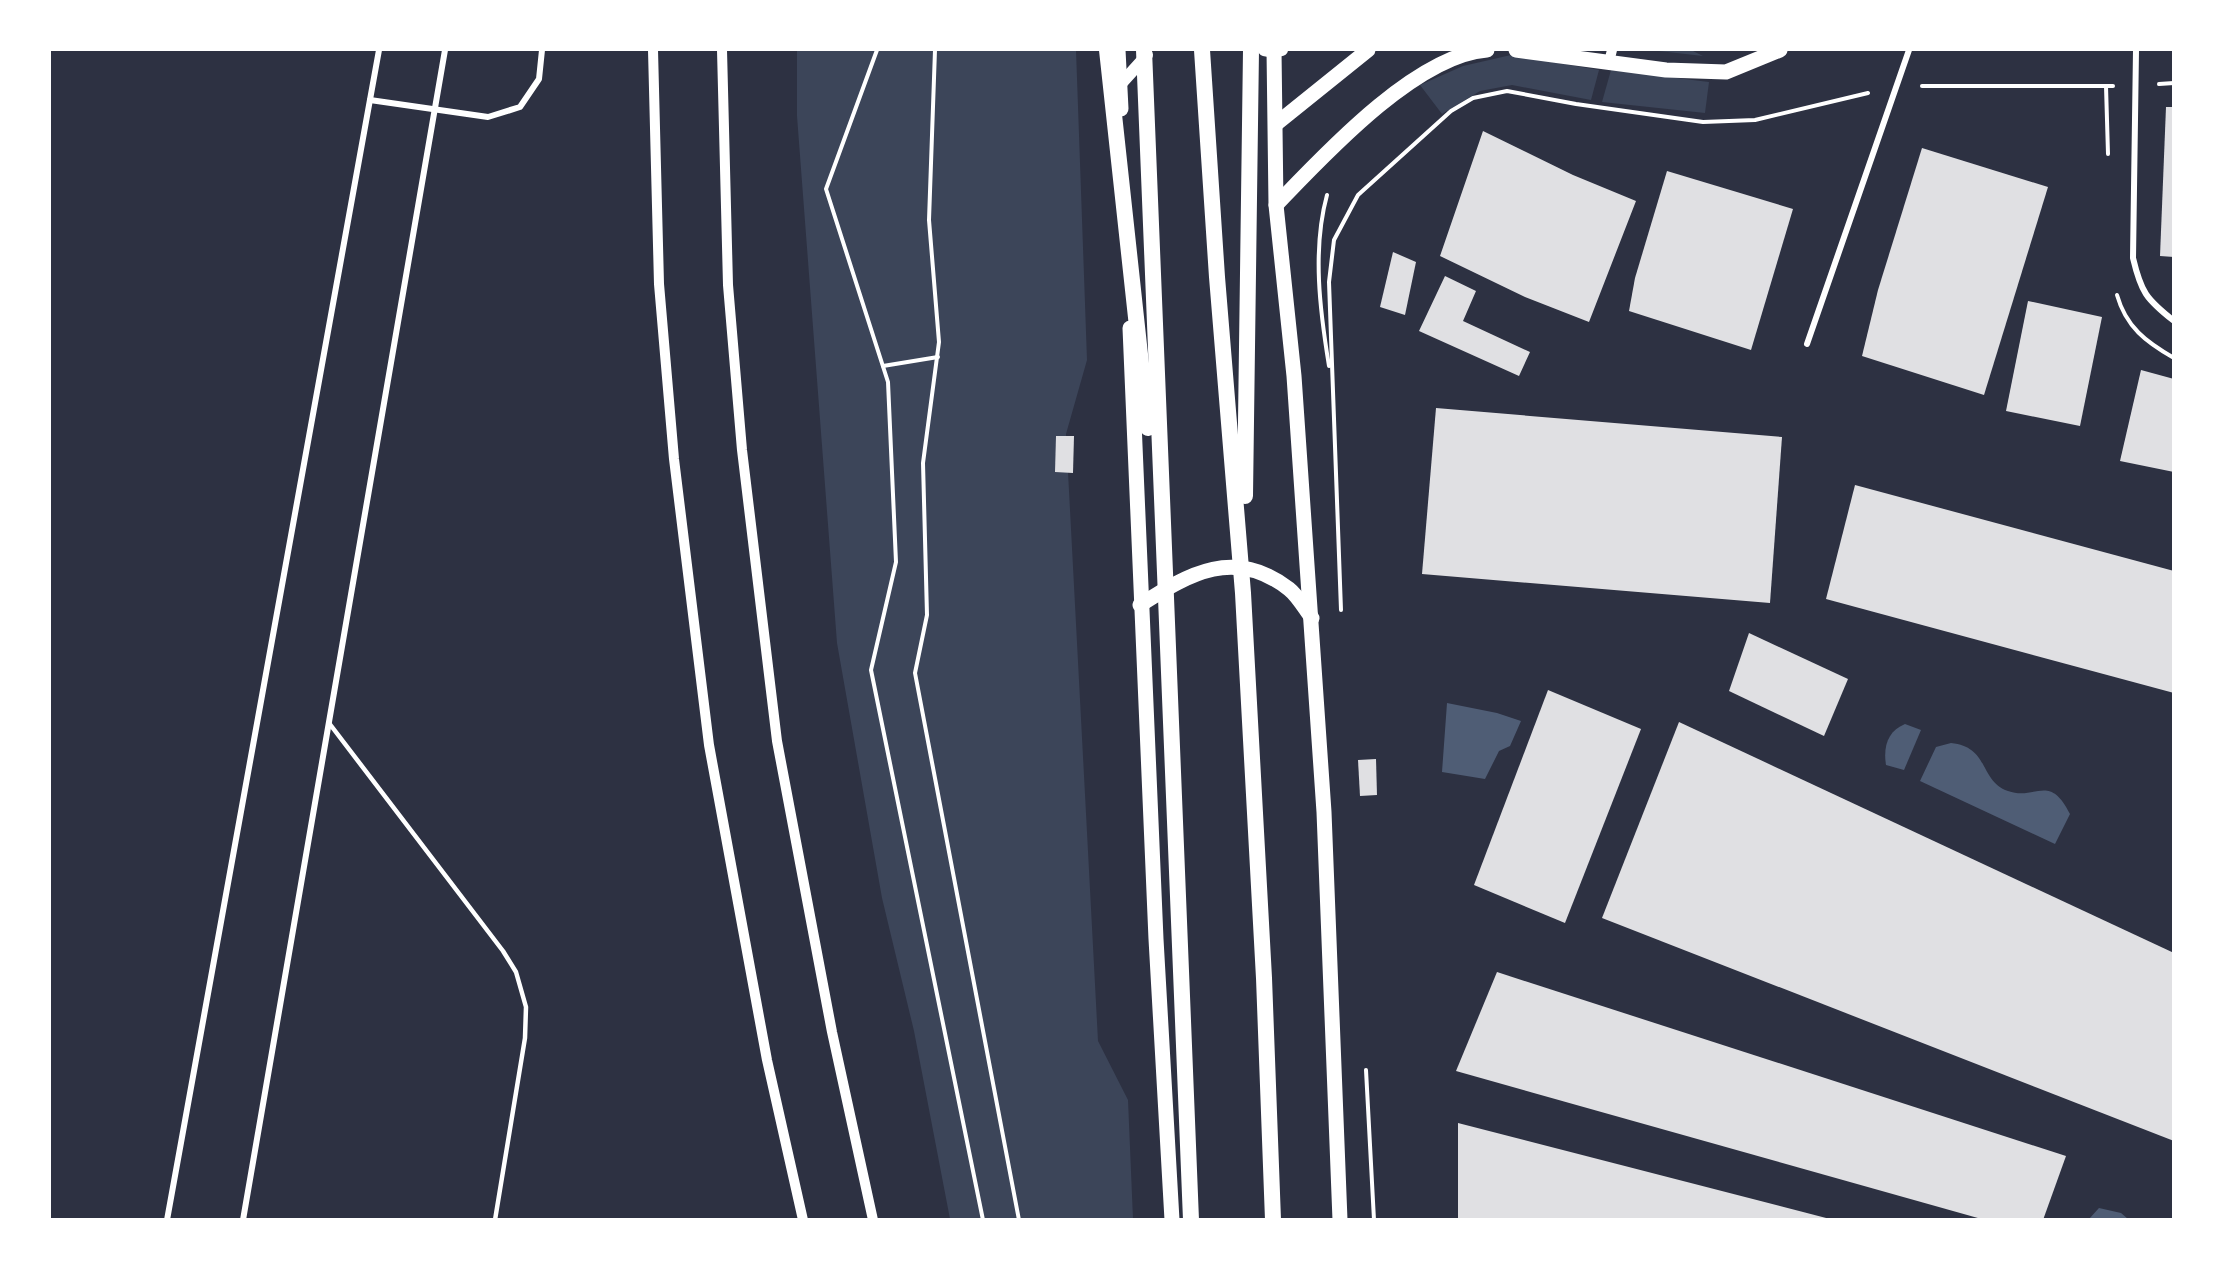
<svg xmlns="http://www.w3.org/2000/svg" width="2223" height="1269" viewBox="0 0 2223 1269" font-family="'Archivo Narrow',sans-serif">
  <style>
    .green { fill: #3c4559 }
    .water { fill: #4f5d75 }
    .building { fill: #e0e0e3 }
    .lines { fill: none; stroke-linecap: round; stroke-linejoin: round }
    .path { stroke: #fff; stroke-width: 4 }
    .service { stroke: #fff; stroke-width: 4.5 }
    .minor { stroke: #fff; stroke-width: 6 }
    .tertiary { stroke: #fff; stroke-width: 10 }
    .secondary { stroke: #fff; stroke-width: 12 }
    .primary { stroke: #fff; stroke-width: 15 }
    .trunk { stroke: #fff; stroke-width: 16 }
  </style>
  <rect width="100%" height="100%" fill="#2d3142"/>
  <g class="green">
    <path d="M 797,50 L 1076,50 L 1087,360 L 1066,434 L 1098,1041 L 1128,1100 L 1133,1219 L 950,1219 L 914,1031 L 882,898 L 837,643 L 797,116 Z"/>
    <path d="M 1650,50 L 1691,50 L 1703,56 Z"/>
    <path d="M 1511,55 L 1599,70 L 1591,100 L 1512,85 L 1480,91 L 1442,114 L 1420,85 L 1463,66 Z"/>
    <path d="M 1611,70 L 1709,82 L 1705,113 L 1602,102 Z"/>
  </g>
  <g class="water">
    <path d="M 1447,703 L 1497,713 L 1521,721 L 1510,746 L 1499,751 L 1485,779 L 1442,772 Z"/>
    <path d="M 1905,724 L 1921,730 L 1904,770 L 1886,765 C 1883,746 1888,731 1905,724 Z"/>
    <path d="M 1951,743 C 1990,747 1979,781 2008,791 C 2036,801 2049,772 2070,814 L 2055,844 L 1920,781 L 1936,747 Z"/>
    <path d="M 2099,1208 L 2121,1213 L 2128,1219 L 2089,1219 Z"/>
  </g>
  <g class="building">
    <path d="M 2166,107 L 2174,107 L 2174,257 L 2160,256 Z"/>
    <path d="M 1483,131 L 1573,175 L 1636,201 L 1589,322 L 1525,297 L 1440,256 Z"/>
    <path d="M 1922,148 L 2048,187 L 1984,395 L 1862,356 L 1878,290 Z"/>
    <path d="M 1667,171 L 1793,209 L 1751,350 L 1629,311 L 1635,278 Z"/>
    <path d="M 1393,252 L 1416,262 L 1405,315 L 1380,307 Z"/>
    <path d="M 1445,276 L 1476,291 L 1463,321 L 1530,352 L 1519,376 L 1419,331 Z"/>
    <path d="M 2028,301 L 2102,317 L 2080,426 L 2006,411 Z"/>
    <path d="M 2141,370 L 2174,379 L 2174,472 L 2120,461 Z"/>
    <path d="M 1436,408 L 1782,437 L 1770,603 L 1422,574 Z"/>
    <path d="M 1056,436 L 1074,436 L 1073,473 L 1055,472 Z"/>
    <path d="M 1855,485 L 2174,571 L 2174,693 L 1826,599 Z"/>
    <path d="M 1749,633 L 1848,679 L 1824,736 L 1729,691 Z"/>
    <path d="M 1548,690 L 1641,729 L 1565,923 L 1474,885 Z"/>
    <path d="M 1679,722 L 2174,953 L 2174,1141 L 1602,918 Z"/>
    <path d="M 1376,759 L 1377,795 L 1360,796 L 1358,760 Z"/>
    <path d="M 1497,972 L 2066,1156 L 2043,1220 L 1985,1220 L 1456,1071 Z"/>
    <path d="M 1458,1123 L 1830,1219 L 1829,1220 L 1458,1220 Z"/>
  </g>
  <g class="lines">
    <g class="path">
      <path d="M 877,50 L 826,189 L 888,382 L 896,562 L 871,670 L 983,1220"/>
      <path d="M 935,50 L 929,220 L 939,342 L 923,463 L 927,615 L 915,673 L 1019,1220"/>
      <path d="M 2159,84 L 2174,83"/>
      <path d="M 1922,86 L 2113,86"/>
      <path d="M 2106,86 L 2108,154"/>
      <path d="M 1327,195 C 1312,250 1320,311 1329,366"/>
      <path d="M 2117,295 C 2126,327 2146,342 2174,358"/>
      <path d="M 883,366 L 938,357"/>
      <path d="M 1341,610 L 1329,282 L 1334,240 L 1358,195 L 1451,111 L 1473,98 L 1507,91 L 1576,104 L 1703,122 L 1755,120 L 1868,93"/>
      <path d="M 1366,1070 L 1374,1220"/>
    </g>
    <path class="service" d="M 329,723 L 503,951 L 516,972 L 526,1007 L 525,1038 L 495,1220"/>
    <g class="minor">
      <path d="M 2136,50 L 2133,258 C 2141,292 2146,299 2174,321"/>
      <path d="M 370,100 L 488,117 L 520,107 L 539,79 L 542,50"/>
      <path d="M 1807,344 L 1909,50"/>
      <path d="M 167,1220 L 379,50"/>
      <path d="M 243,1220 L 445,50"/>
    </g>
    <g class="tertiary">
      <path d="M 653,50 L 659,284 L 674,459 L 709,745 L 767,1060 L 803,1220"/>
      <path d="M 722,50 L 728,285 L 742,450 L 777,741 L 832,1032 L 873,1220"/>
      <path d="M 1609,62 L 1612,50"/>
    </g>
    <g class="secondary">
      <path d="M 1264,50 L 1274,52 L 1282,50"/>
      <path d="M 1119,86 L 1147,55"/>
    </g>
    <g class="primary">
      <path d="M 1118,50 L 1121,109"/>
      <path d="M 1274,50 L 1276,205 L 1294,376 L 1324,812 L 1340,1220"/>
      <path d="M 1516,50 L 1666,70 L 1726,72 L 1780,50"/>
      <path d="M 1276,124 L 1368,50"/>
      <path d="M 1276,205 C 1324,155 1416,55 1487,50"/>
      <path d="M 1130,328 L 1156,939 L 1172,1220"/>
      <path d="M 1140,605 C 1190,573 1235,547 1289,589 C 1298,596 1305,609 1312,618"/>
    </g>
    <g class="trunk">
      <path d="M 1107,50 L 1148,428"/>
      <path d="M 1144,50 L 1191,1220"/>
      <path d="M 1202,50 L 1217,277 L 1243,593 L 1264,978 L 1273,1220"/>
      <path d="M 1245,496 L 1251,50"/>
    </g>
  </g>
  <rect width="2223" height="1269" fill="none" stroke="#ffffff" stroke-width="102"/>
</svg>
